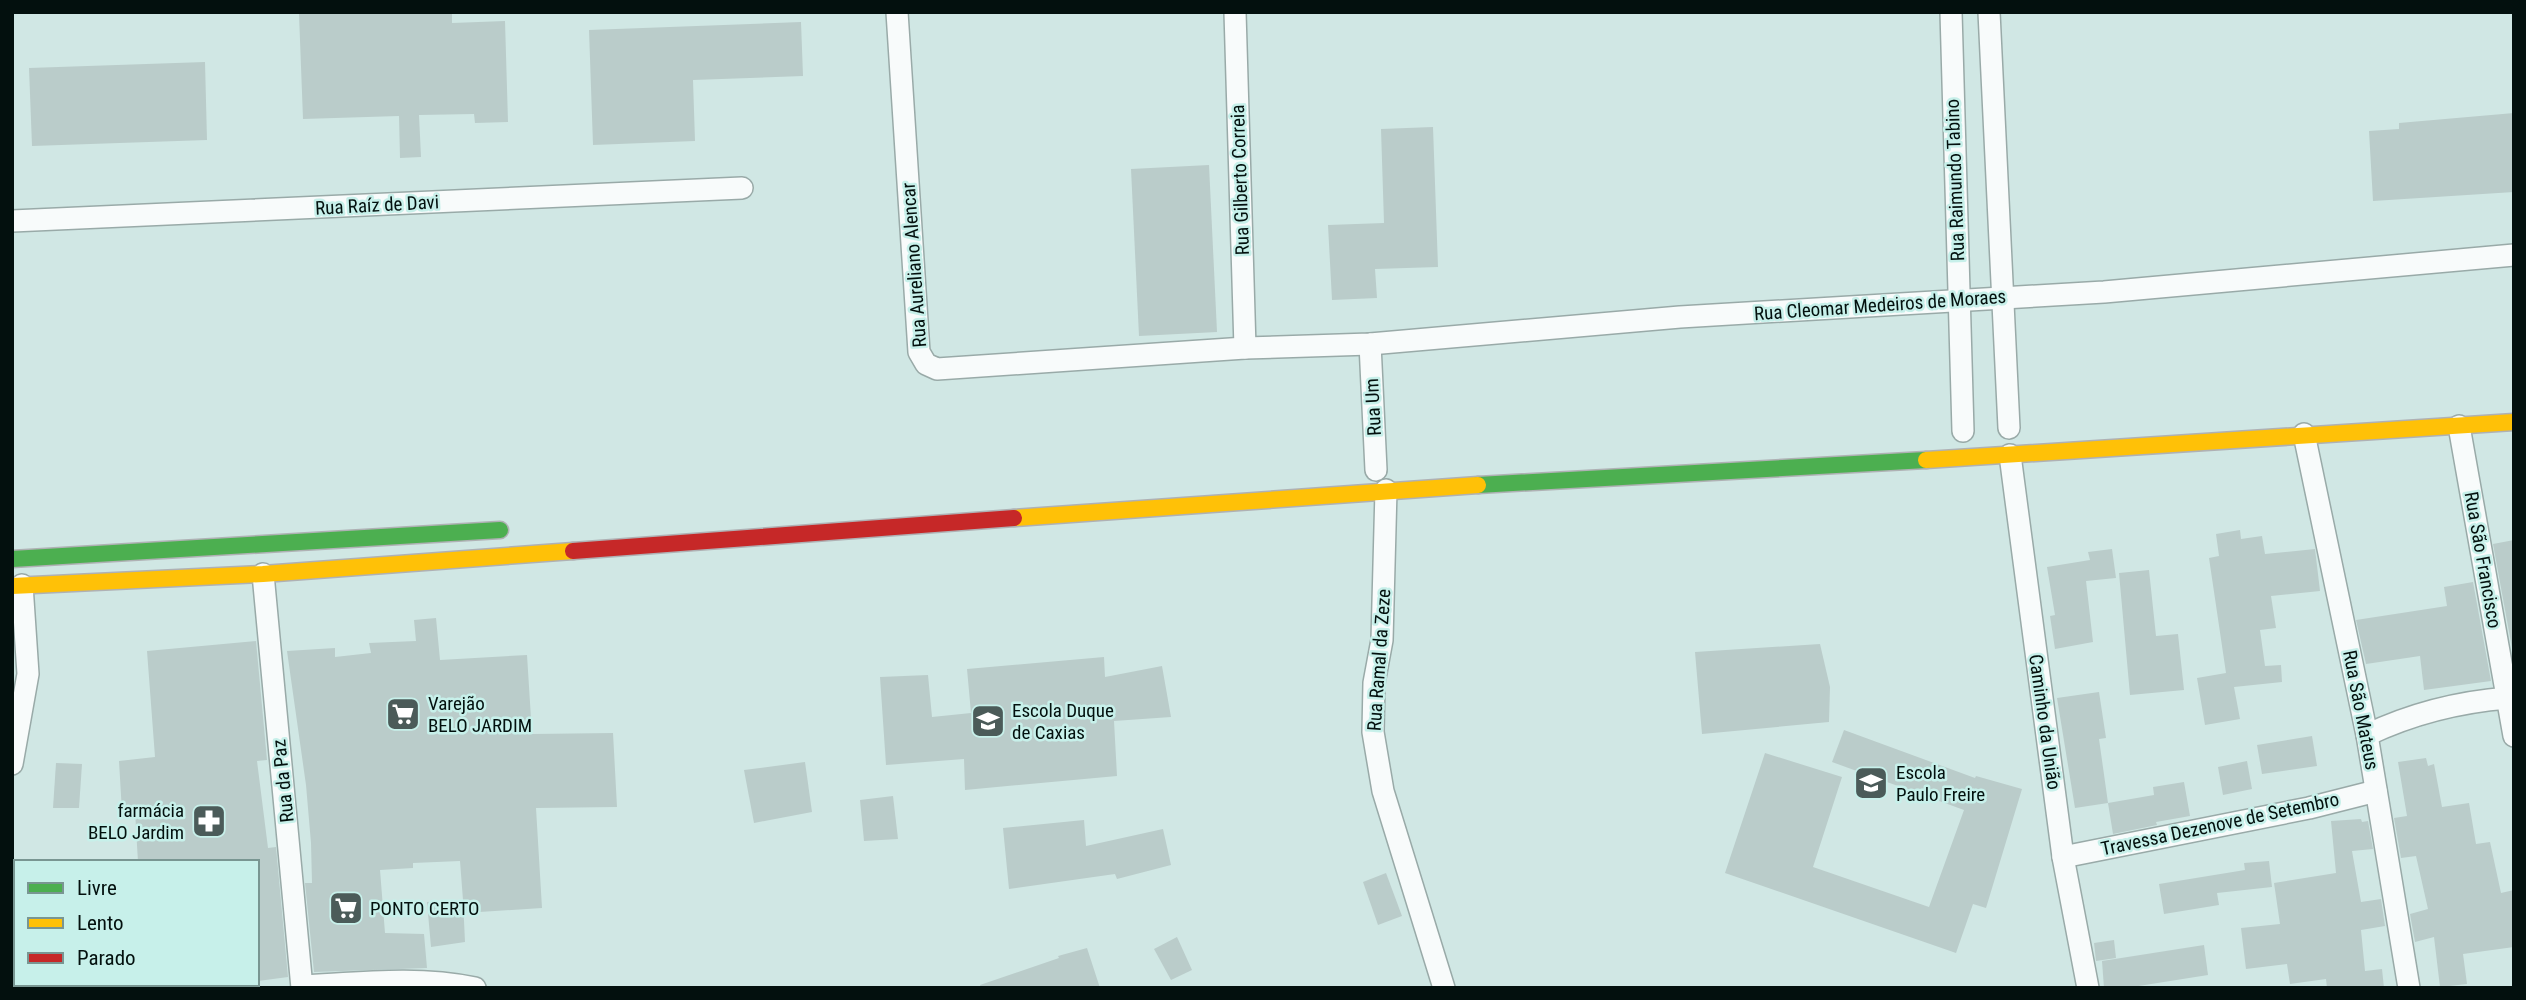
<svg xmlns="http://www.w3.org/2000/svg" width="2526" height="1000" viewBox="0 0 2526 1000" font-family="'Roboto Condensed',sans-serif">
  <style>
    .building { fill: #baccca }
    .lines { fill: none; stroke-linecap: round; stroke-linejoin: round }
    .street-casing { stroke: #99aaa8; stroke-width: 24 }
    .fast-casing { stroke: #afb1b4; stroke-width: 19 }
    .slow-casing { stroke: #afb1b4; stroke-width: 19 }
    .jam-casing { stroke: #afb1b4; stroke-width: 19 }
    .street { stroke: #f8fbfb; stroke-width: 21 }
    .fast { stroke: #4caf50; stroke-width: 16 }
    .slow { stroke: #ffc107; stroke-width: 16 }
    .jam { stroke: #c62828; stroke-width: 16 }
    .labels { text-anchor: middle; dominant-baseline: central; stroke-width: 5; stroke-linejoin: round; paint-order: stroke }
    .street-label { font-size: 19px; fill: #03100e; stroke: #c7f0ea }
    .poi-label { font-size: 19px; fill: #03100e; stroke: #c7f0ea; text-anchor: start }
  </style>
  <rect width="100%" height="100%" fill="#d0e7e4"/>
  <g class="building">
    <path d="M 354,12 L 452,12 L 452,23 L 505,21 L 508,122 L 475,123 L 474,114 L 419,115 L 421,157 L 400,158 L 399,116 L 303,119 L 299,14 Z"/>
    <path d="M 801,22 L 803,76 L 693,80 L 695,141 L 593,145 L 589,30 Z"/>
    <path d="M 205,62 L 207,140 L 32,146 L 29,68 Z"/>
    <path d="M 2514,113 L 2514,192 L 2373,201 L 2369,131 L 2399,129 L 2399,123 Z"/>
    <path d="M 1433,127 L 1438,267 L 1375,269 L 1377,298 L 1332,300 L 1328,225 L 1384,223 L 1381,129 Z"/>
    <path d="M 1209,165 L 1217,332 L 1139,336 L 1131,169 Z"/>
    <path d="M 2240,530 L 2241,539 L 2262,536 L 2265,554 L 2315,549 L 2320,591 L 2271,596 L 2276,628 L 2260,630 L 2265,666 L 2281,665 L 2282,682 L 2234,687 L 2240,719 L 2205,725 L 2197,678 L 2226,673 L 2209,558 L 2219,556 L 2216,534 Z"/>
    <path d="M 2514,540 L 2514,659 L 2493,544 Z"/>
    <path d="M 2112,549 L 2116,578 L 2086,581 L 2093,642 L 2055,649 L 2050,616 L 2055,615 L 2047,567 L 2090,560 L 2088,552 Z"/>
    <path d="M 2149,570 L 2156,636 L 2178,634 L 2184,690 L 2130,695 L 2119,573 Z"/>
    <path d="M 2473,582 L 2491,681 L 2424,690 L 2420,656 L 2366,664 L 2356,620 L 2447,606 L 2444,587 Z"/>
    <path d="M 436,618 L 440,660 L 527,655 L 532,734 L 613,733 L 617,807 L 536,808 L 542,908 L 464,913 L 460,861 L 413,863 L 413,868 L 380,870 L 385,933 L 424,934 L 427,968 L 314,972 L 305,883 L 312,883 L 311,843 L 306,785 L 287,651 L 335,648 L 335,657 L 371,653 L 369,643 L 416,641 L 414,620 Z"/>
    <path d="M 256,641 L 267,760 L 257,761 L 268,848 L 276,847 L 288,977 L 258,981 L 257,862 L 138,862 L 135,811 L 122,812 L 119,761 L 155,757 L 147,651 Z"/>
    <path d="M 1820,644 L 1830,687 L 1829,722 L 1702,734 L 1695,652 Z"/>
    <path d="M 1104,657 L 1105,677 L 1162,666 L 1171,717 L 1114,721 L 1117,776 L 965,790 L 964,759 L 886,765 L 880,677 L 928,675 L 932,717 L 971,713 L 967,669 Z"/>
    <path d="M 2099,692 L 2106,738 L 2099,739 L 2108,803 L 2075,808 L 2057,698 Z"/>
    <path d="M 1844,730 L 1975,778 L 1976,776 L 2022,789 L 1986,908 L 1973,904 L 1956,953 L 1725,873 L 1765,753 L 1842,777 L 1813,867 L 1929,907 L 1964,810 L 1832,762 Z"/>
    <path d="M 2312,736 L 2317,766 L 2262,774 L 2257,745 Z"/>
    <path d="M 2426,758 L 2428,766 L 2434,764 L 2442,807 L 2469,803 L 2476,844 L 2490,842 L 2501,893 L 2514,890 L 2514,947 L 2463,954 L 2467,984 L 2440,987 L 2434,937 L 2415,942 L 2410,914 L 2428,909 L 2416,856 L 2401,858 L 2394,818 L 2407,816 L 2398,762 Z"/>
    <path d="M 2247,761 L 2252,789 L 2223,795 L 2218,767 Z"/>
    <path d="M 805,762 L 812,812 L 754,823 L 744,770 Z"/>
    <path d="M 56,763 L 82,764 L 79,808 L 53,808 Z"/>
    <path d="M 2184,782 L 2190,816 L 2156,822 L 2157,825 L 2113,834 L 2108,803 L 2154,795 L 2153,787 Z"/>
    <path d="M 893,796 L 898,839 L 864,841 L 860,800 Z"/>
    <path d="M 2361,819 L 2362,822 L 2368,821 L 2373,849 L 2352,851 L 2361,902 L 2381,899 L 2385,926 L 2361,930 L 2365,971 L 2382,969 L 2384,988 L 2327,988 L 2326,979 L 2290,984 L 2287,964 L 2246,969 L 2241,928 L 2280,924 L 2274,883 L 2336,873 L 2331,821 Z"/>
    <path d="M 1084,820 L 1086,846 L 1163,829 L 1171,865 L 1117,879 L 1115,874 L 1009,889 L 1003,828 Z"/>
    <path d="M 2269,861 L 2272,887 L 2217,893 L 2219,905 L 2164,914 L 2159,884 L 2245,870 L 2244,863 Z"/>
    <path d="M 1386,873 L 1402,916 L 1378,925 L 1363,882 Z"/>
    <path d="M 463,900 L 465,942 L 431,947 L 427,902 Z"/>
    <path d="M 1177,937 L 1192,970 L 1171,980 L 1154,949 Z"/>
    <path d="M 2114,940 L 2116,958 L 2096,961 L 2094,943 Z"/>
    <path d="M 2204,945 L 2208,975 L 2126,988 L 2104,988 L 2102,961 Z"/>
    <path d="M 1087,948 L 1100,988 L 981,988 L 980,985 L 1059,958 L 1058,956 Z"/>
  </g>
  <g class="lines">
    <g class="street-casing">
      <g id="street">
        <path d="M 897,12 L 919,352 L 926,364 L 937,369 L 1245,348 L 1370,344 L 1680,317 L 2104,292 L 2514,255"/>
        <path d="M 1235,12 L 1245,348"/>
        <path d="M 1951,12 L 1963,431"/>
        <path d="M 1989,12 L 2009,428"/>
        <path d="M 12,221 L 742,188"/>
        <path d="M 1370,344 L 1376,470"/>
        <path d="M 2459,426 L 2514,736"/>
        <path d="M 2304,434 L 2367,735 L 2409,988"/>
        <path d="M 2010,455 L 2063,857 L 2088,988"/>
        <path d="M 1386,490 L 1382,640 L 1374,683 L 1373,732 L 1383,791 L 1444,988"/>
        <path d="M 263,574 L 302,988"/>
        <path d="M 2367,735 C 2413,713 2457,702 2508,698"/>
        <path d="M 12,764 L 28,674 L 22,585"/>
        <path d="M 2063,857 L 2309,808 L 2376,791"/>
        <path d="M 303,986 C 360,983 418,976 475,988"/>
      </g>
    </g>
    <g class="fast-casing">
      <g id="fast">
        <path d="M 1478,485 L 1926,460"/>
        <path d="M 12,559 L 500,530"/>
      </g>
    </g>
    <g class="slow-casing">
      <g id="slow">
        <path d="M 1926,460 L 2514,422"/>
        <path d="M 1014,518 L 1478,485"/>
        <path d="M 12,586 L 263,574 L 573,551"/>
      </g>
    </g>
    <g class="jam-casing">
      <path id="jam" d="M 573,551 L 1014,518"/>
    </g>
    <use href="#street" class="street"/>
    <use href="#fast" class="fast"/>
    <use href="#slow" class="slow"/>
    <use href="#jam" class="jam"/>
  </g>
  <defs>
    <g id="supermarket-square" transform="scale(1.75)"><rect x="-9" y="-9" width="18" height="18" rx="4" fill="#4b5b59" stroke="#c7f0ea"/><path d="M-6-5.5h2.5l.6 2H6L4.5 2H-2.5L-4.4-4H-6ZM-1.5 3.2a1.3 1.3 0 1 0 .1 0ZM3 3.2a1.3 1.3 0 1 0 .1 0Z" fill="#fff"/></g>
    <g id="school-square" transform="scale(1.75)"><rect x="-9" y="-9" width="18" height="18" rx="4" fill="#4b5b59" stroke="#c7f0ea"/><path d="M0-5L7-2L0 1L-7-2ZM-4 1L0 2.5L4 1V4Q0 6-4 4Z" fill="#fff"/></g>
    <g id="pharmacy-square" transform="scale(1.75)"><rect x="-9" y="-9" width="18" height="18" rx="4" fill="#4b5b59" stroke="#c7f0ea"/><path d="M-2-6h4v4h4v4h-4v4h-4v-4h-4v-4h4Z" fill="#fff"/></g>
  </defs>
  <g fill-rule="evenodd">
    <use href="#supermarket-square" x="403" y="714"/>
    <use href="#school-square" x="988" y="721"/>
    <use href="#school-square" x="1871" y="783"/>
    <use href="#pharmacy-square" x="209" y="821"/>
    <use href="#supermarket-square" x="346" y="908"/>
  </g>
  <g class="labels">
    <g class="street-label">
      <text transform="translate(1240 180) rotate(-92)">Rua Gilberto Correia</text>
      <text transform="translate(1955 180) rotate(-92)">Rua Raimundo Tabino</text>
      <text transform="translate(377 205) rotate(-3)">Rua Raíz de Davi</text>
      <text transform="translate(914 265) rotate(-94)">Rua Aureliano Alencar</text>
      <text transform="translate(1880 305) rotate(-4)">Rua Cleomar Medeiros de Moraes</text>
      <text transform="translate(1373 407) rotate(-93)">Rua Um</text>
      <text transform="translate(2483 560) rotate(80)">Rua São Francisco</text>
      <text transform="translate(1379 660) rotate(-86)">Rua Ramal da Zeze</text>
      <text transform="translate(2361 710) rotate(79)">Rua São Mateus</text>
      <text transform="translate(2045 722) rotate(82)">Caminho da União</text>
      <text transform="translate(283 781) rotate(-96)">Rua da Paz</text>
      <text transform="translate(2220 824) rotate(-12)">Travessa Dezenove de Setembro</text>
    </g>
    <g class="poi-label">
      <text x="428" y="703">Varejão<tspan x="428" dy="22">BELO JARDIM</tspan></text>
      <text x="1012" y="710">Escola Duque<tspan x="1012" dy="22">de Caxias</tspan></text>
      <text x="1896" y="772">Escola<tspan x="1896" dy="22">Paulo Freire</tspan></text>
      <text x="184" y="810" text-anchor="end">farmácia<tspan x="184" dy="22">BELO Jardim</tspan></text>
      <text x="370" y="908">PONTO CERTO</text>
    </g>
  </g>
  <rect width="2526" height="1000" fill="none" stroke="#03100e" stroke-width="28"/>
  <rect x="14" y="860" width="245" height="126" fill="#c7f0ea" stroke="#799692" stroke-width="2"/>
  <rect x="28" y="883" width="35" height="10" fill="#4caf50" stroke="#799692" stroke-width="2"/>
  <text x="77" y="895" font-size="21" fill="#03100e">Livre</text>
  <rect x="28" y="918" width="35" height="10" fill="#ffc107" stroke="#799692" stroke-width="2"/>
  <text x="77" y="930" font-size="21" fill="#03100e">Lento</text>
  <rect x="28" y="953" width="35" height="10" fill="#c62828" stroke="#799692" stroke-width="2"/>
  <text x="77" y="965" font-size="21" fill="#03100e">Parado</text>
</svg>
